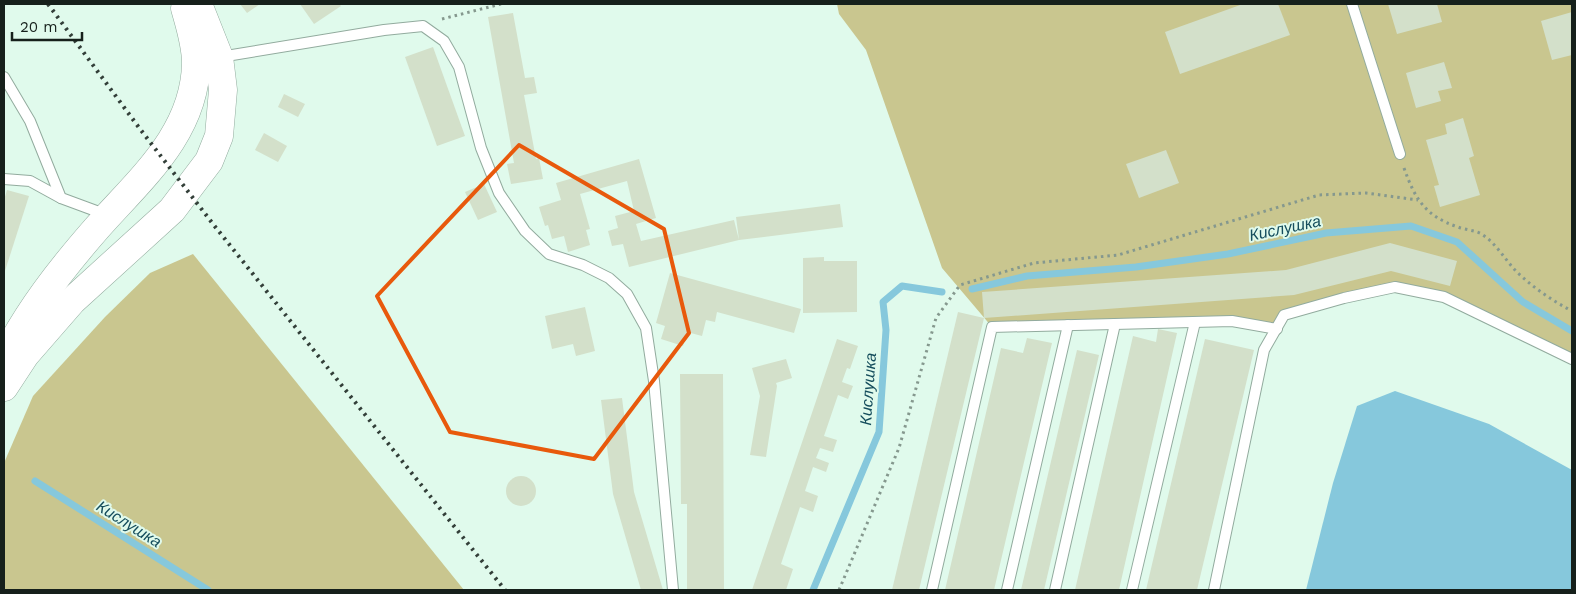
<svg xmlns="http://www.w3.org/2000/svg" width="1576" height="594" viewBox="0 0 1576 594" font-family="'Work Sans',sans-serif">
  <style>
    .forest { fill: #c9c68f }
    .water { fill: #86c8dc }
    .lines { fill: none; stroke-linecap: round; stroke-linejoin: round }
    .stream { stroke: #86c8dc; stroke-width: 7 }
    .building { fill: #d3e0ca }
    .lane-casing { stroke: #92ab9e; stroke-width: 12 }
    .secondary-casing { stroke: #92ab9e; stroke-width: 29 }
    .path { stroke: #85988e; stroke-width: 3; stroke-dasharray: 2.5 4; stroke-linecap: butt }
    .lane { stroke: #fff; stroke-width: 10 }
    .secondary { stroke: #fff; stroke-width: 28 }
    .rail { stroke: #323e38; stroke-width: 4; stroke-dasharray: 2.5 5; stroke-linecap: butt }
    .marked { fill: none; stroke: #e8590c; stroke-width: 4; stroke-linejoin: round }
    .labels { text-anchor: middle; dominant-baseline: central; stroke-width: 4; stroke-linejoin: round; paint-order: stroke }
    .water-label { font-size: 16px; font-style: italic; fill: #154d5c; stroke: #e0faec }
  </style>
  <rect width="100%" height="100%" fill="#e0faec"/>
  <g class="forest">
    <path d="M 837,4 L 1572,4 L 1572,359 L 1444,297 L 1395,287 L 1284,315 L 1277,329 L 1232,321 L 992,327 L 942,268 L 866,50 L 839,14 Z"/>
    <path d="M 193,254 L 464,590 L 4,590 L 4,463 L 33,396 L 105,317 L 150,273 Z"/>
  </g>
  <path class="water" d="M 1395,391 L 1489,424 L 1572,470 L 1572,590 L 1306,590 L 1333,483 L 1357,406 Z"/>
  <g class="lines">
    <g class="stream">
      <path d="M 972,289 L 1027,276 L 1136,267 L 1228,254 L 1326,233 L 1411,226 L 1457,242 L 1523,302 L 1572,331"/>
      <path d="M 35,481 L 208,590"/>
      <path d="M 813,590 L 879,432 L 886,330 L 883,302 L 902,286 L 942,292"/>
    </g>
  </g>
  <g class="building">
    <path d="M 240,4 L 260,4 L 247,13 Z"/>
    <path d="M 300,4 L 339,4 L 341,6 L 314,24 Z"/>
    <path d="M 1243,4 L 1278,4 L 1290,35 L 1180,74 L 1165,32 Z"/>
    <path d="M 1388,4 L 1437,4 L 1442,22 L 1397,34 Z"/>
    <path d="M 1572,12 L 1572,55 L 1552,60 L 1541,21 Z"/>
    <path d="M 513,13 L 525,78 L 534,77 L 537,93 L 524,95 L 536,159 L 539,158 L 543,179 L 511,184 L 507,164 L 514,163 L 488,17 Z"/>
    <path d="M 433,47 L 465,136 L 437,146 L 405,57 Z"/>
    <path d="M 1444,62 L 1452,88 L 1438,91 L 1441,101 L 1416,108 L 1406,73 Z"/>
    <path d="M 284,94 L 305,104 L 298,117 L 278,107 Z"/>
    <path d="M 1463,118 L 1474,156 L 1469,158 L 1480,195 L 1440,207 L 1434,186 L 1439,185 L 1426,140 L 1447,134 L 1445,124 Z"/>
    <path d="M 264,133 L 287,146 L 278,162 L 255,150 Z"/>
    <path d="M 1166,150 L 1179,183 L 1139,198 L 1126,164 Z"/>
    <path d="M 639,159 L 656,218 L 636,224 L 641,241 L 734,220 L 739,240 L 736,217 L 840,204 L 843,227 L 739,240 L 629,267 L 623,244 L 612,246 L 608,231 L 618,228 L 615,216 L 634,211 L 627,181 L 580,194 L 590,229 L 586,230 L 590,245 L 568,252 L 564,236 L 552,239 L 548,225 L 545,226 L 539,207 L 561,200 L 556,183 Z"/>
    <path d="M 484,184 L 497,212 L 478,220 L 465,192 Z"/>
    <path d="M 7,190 L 29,196 L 4,274 L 4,200 Z"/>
    <path d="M 1390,243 L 1457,261 L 1450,286 L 1391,271 L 1294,295 L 984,318 L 982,292 L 1286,270 Z"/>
    <path d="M 824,257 L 824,261 L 857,261 L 857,312 L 803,313 L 803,258 Z"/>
    <path d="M 670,273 L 801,309 L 794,333 L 717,312 L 715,322 L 706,320 L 702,336 L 687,332 L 683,346 L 661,339 L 665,326 L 656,323 Z"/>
    <path d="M 585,307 L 595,351 L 576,356 L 573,344 L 552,349 L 545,316 Z"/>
    <path d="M 958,312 L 984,318 L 919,590 L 892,590 Z"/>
    <path d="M 1158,329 L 1177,333 L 1119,590 L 1075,590 L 1133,336 L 1156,342 Z"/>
    <path d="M 1027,338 L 1052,343 L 994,590 L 945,590 L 1001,348 L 1023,353 Z"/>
    <path d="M 837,339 L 858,346 L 850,369 L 847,368 L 842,382 L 853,386 L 848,399 L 838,395 L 824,436 L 837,440 L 833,452 L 820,448 L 816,458 L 829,463 L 826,472 L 813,467 L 805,491 L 818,496 L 813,512 L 800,507 L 781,564 L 793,569 L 786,590 L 752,590 Z"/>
    <path d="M 1205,339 L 1254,350 L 1197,590 L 1146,590 Z"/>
    <path d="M 1077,350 L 1099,355 L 1044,590 L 1021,590 Z"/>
    <path d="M 786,359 L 792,378 L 776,383 L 777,386 L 766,457 L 750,455 L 760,396 L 752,368 Z"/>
    <path d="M 680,374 L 723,374 L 724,590 L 687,590 L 687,504 L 681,504 Z"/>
    <path d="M 622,398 L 634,492 L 663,590 L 641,590 L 613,494 L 601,400 Z"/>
    <circle cx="521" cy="491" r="15"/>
  </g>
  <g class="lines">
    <g class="lane-casing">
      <g id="lane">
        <path d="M 1352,4 L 1400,154"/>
        <path d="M 220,57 L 384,30 L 423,26 L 444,41 L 459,67 L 481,148 L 499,193 L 525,231 L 549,254 L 583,265 L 609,278 L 627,294 L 646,328 L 654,381 L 673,590"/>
        <path d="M 4,77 L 30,121 L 61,198 L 107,215"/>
        <path d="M 4,179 L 30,181 L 61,198"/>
        <path d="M 932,590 L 992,327 L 1232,321 L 1277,329"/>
        <path d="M 1007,590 L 1068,325"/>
        <path d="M 1055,590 L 1115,324"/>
        <path d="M 1132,590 L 1195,322"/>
        <path d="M 1214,590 L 1264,350 L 1284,315 L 1344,298 L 1395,287 L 1444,297 L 1572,359"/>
      </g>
    </g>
    <g class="secondary-casing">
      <g id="secondary">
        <path d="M 4,359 C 28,311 61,269 96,229 C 139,180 195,134 196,63 C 196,44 190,26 185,8"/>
        <path d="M 4,387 L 25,355 L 72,301 L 172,210 L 209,161 L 219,136 L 223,90 L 219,57 L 198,4"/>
      </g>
    </g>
    <g class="path">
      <path d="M 442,19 L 501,4"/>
      <path d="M 1404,168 C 1415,199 1425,216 1458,227 C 1465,230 1476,230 1483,235 C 1498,245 1506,262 1519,274 C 1535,289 1553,301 1572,311"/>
      <path d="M 839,590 L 899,448 L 936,318 L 960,285 L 1034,263 L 1118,255 L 1319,195 L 1366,193 L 1418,200"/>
    </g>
    <use href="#lane" class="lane"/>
    <use href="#secondary" class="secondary"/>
    <path class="rail" d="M 48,4 L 140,129 L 213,224 L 505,590"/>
  </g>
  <path class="marked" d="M 519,145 L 664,229 L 689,333 L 594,459 L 450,432 L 377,296 Z"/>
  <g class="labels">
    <g class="water-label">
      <text transform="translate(1285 228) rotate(-12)">Кислушка</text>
      <text transform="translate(868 389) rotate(-86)">Кислушка</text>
      <text transform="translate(129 524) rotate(32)">Кислушка</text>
    </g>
  </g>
  <rect width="1576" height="594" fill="none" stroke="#16201b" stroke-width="10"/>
  <path d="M12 32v8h70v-8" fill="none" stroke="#16201b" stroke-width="2.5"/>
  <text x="20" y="32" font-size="15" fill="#16201b" stroke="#e0faec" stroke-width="4" paint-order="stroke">20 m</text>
</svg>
